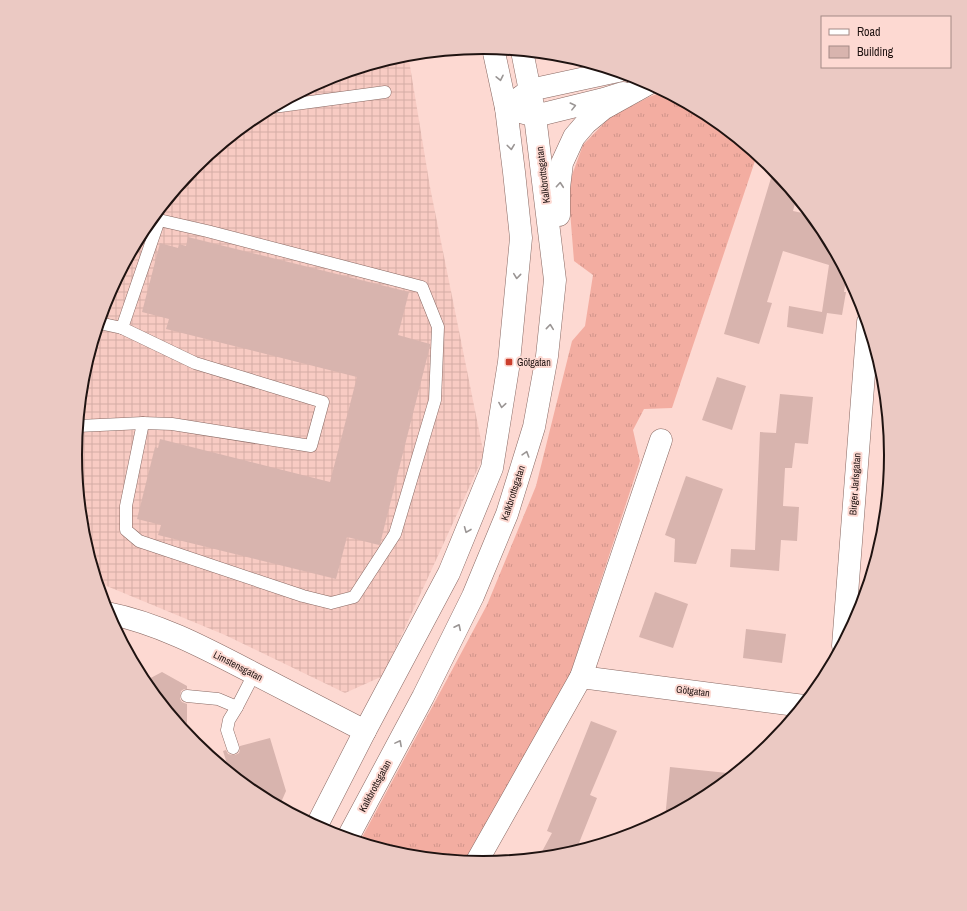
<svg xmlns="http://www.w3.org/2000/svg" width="967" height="911" viewBox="0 0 967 911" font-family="'Archivo Narrow',sans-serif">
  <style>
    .industrial { fill: url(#industrial-grid) }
    .grass { fill: url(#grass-tufts) }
    .building { fill: #d8b4ae }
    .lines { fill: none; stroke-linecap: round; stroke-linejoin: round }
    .service-casing { stroke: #886862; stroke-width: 13 }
    .minor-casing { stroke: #886862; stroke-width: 23 }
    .tertiary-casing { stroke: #886862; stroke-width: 23 }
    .secondary-casing { stroke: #886862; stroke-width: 23 }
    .service { stroke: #fff; stroke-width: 12 }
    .minor { stroke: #fff; stroke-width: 22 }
    .tertiary { stroke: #fff; stroke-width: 22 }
    .secondary { stroke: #fff; stroke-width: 22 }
    .oneway { stroke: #9a9594 }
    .poi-dot { fill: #cb3f2d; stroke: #fdd9d2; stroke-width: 1.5 }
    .labels { text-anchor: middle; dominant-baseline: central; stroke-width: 4; stroke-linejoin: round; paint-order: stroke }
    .street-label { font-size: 10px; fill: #1f1311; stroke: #fdd9d2 }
    .poi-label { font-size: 10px; fill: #1f1311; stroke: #fdd9d2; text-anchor: start }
    .rim { fill: none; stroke: #1f1311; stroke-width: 2 }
  </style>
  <defs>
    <pattern id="industrial-grid" width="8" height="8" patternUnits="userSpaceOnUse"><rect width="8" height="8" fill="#f8cbc3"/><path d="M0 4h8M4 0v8" fill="none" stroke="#d4ada6"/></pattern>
    <pattern id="grass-tufts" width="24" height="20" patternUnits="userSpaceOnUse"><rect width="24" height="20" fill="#f3ada1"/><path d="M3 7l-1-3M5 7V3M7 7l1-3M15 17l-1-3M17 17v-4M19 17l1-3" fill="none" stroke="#d0948a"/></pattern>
  </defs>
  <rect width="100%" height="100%" fill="#fdd9d2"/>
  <path class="industrial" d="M 408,54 L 430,187 L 484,455 L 383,676 L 345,693 L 225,635 L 97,582 L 83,535 L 75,455 L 83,376 L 106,299 L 144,228 L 195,166 L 257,116 L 327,78 L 404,55 Z"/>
  <path class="grass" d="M 665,91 L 711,116 L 763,159 L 756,158 L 672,408 L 644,409 L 633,430 L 640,461 L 565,690 L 467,862 L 404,856 L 359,843 L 487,605 L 536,486 L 572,341 L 585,326 L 593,275 L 574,261 L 568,186 L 583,145 L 610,117 L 649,97 Z"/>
  <g class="building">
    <path d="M 771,178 L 785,182 L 797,196 L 793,211 L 812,215 L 823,229 L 847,273 L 844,292 L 846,292 L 842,315 L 827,313 L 823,334 L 787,327 L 789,306 L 822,312 L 829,265 L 783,251 L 767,302 L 772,303 L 759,344 L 724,334 L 742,274 L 755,231 Z"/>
    <path d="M 188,237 L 409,292 L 398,335 L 430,344 L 430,346 L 380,544 L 379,545 L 347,537 L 336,579 L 158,535 L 161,525 L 137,519 L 155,447 L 158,448 L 160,439 L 330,482 L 357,377 L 166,329 L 169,319 L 142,312 L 160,243 L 178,248 L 179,244 L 186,246 Z"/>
    <path d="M 717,377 L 746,386 L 732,430 L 702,420 Z"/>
    <path d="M 780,394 L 813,397 L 808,444 L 795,443 L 792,468 L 785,468 L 783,506 L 799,507 L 797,541 L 781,540 L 779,571 L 730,567 L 731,549 L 755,550 L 760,432 L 776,433 Z"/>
    <path d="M 686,476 L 723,489 L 696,564 L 674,562 L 675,539 L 665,535 Z"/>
    <path d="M 655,592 L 688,604 L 673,648 L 639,637 Z"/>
    <path d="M 746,629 L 786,634 L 782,663 L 743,658 Z"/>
    <path d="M 162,672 L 187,686 L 187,689 L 184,689 L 181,691 L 180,696 L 180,699 L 182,702 L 187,704 L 187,735 L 143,682 Z"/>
    <path d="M 591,721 L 617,731 L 590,795 L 597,798 L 575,853 L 563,856 L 538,859 L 552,833 L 547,831 Z"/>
    <path d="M 270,738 L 286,791 L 279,807 L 256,795 L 230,773 L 223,751 L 226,750 L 228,754 L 232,755 L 235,755 L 239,753 L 240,749 L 240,746 Z"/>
    <path d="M 670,767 L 737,774 L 710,795 L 665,819 Z"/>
  </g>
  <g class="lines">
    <g class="service-casing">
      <g id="service">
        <path d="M 273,107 L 385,92"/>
        <path d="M 122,328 L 159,220 L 207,231 L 422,287 L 438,327 L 435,400 L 395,534 L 354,597 L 331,603 L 303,596 L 139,541 L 126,530 L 126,506 L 143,423"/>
        <path d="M 78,426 L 143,423 L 172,424 L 311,446 L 323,402 L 195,363 L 122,328 L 99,323"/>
        <path d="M 187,696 L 218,699 L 237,707"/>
        <path d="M 233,748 L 227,730 L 229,720 L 237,707 L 254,674"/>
      </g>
    </g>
    <g class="minor-casing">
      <g id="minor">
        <path d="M 107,613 C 158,623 205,648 251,672 C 289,692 327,711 365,731"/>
        <path d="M 843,646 L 868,322"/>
        <path d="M 581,677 L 804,706"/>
        <path d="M 476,863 L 581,677 L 661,440"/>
      </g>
    </g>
    <g class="tertiary-casing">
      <g id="tertiary">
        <path d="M 515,101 L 530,90 L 618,71"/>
        <path d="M 506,108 L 535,116 L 604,99 L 623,93"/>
      </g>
    </g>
    <g class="secondary-casing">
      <g id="secondary">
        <path d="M 559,215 L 559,188 L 562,163 L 574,137 L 586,123 L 603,109 L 648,84"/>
        <path d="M 316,827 L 365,731 L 449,573 L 492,468 L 509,362 L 521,238 L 514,172 L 506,108 L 493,48"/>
        <path d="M 347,839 L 423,697 L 473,596 L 507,514 L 534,427 L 547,356 L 555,280 L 535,116 L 522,51"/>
      </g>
    </g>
    <use href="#service" class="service"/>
    <use href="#minor" class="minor"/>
    <use href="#tertiary" class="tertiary"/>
    <use href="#secondary" class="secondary"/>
  </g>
  <defs><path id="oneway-chevron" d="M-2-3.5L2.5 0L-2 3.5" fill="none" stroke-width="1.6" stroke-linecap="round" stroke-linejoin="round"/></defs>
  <g class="oneway">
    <use href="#oneway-chevron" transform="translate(500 78) rotate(78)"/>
    <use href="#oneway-chevron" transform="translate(573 106) rotate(-14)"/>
    <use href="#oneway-chevron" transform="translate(511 147) rotate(83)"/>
    <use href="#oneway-chevron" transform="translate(560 185) rotate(-85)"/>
    <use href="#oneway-chevron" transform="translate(517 276) rotate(96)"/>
    <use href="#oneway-chevron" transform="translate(550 327) rotate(-84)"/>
    <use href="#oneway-chevron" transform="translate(502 405) rotate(99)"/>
    <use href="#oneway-chevron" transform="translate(526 454) rotate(-73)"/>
    <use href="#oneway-chevron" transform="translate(467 530) rotate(112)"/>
    <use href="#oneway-chevron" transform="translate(458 627) rotate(-64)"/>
    <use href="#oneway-chevron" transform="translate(399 743) rotate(-62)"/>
  </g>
  <rect class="poi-dot" x="505" y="358" width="8" height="8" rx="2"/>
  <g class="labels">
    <g class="street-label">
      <text transform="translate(543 175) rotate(-97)">Kalkbrottsgatan</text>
      <text transform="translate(855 484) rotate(-86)">Birger Jarlsgatan</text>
      <text transform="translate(513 493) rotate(-72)">Kalkbrottsgatan</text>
      <text transform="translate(238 666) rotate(27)">Limstensgatan</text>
      <text transform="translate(693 691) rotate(7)">Götgatan</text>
      <text transform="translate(375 786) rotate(-62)">Kalkbrottsgatan</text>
    </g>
    <g class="poi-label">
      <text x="517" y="362">Götgatan</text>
    </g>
  </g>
  <path d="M0 0H967V911H0ZM82 455a401 401 0 1 1 802 0a401 401 0 1 1-802 0Z" fill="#ebc9c3" fill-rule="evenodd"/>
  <path class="rim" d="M82 455a401 401 0 1 1 802 0a401 401 0 1 1-802 0Z"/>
  <rect x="821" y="16" width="130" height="52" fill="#fdd9d2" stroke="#a48a85"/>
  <rect x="829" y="29" width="20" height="6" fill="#ffffff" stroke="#a48a85"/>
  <text x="857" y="36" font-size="12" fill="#1f1311">Road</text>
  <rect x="829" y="46" width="20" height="12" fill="#d8b4ae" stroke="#a48a85"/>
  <text x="857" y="56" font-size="12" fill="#1f1311">Building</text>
</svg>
